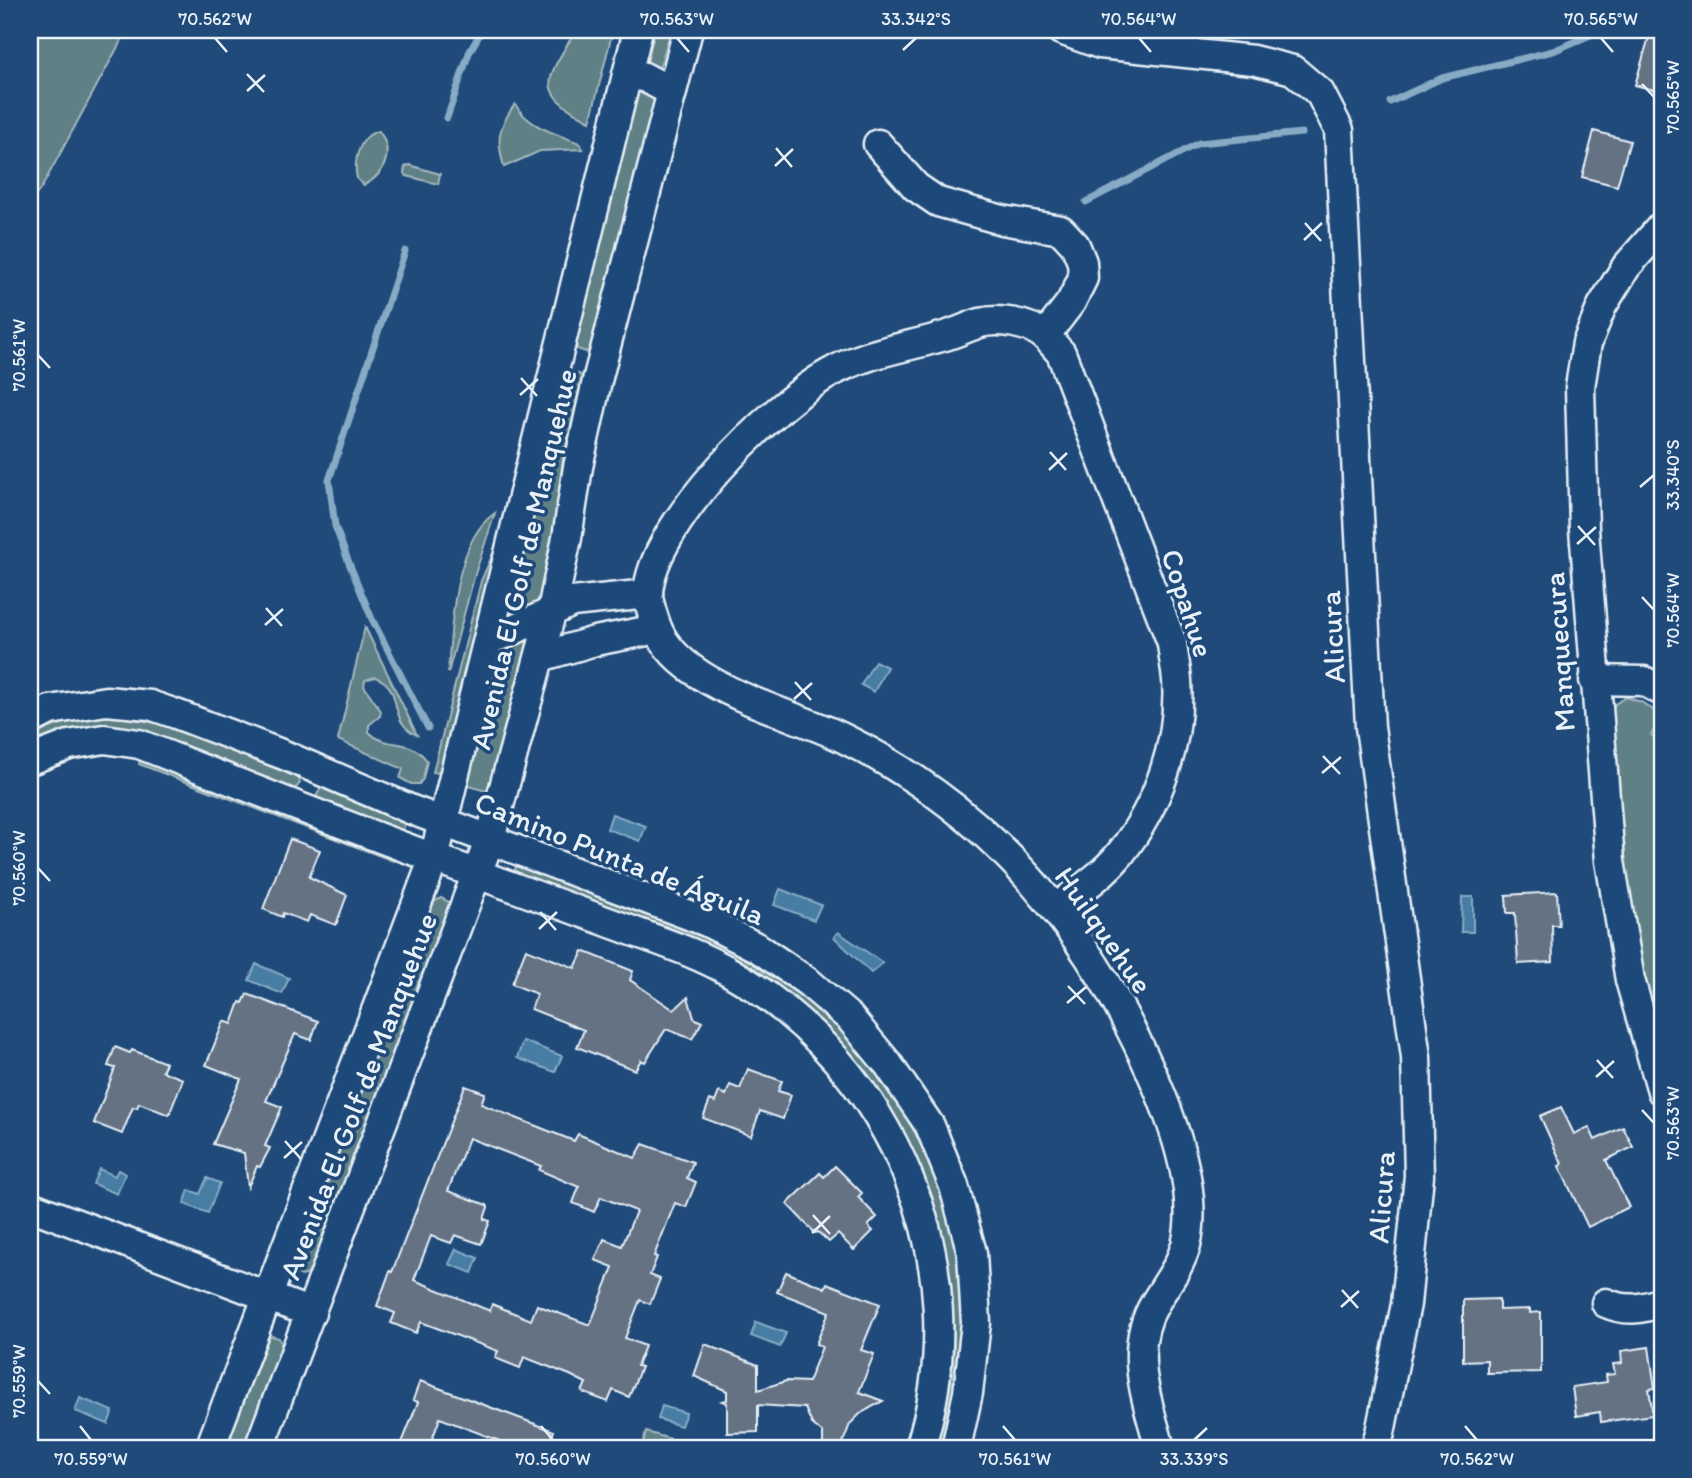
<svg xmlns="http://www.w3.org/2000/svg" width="1692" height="1478" viewBox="0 0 1692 1478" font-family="Itim,sans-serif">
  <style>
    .green { fill: #5f8084; stroke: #a4b8be; stroke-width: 2 }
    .water { fill: #467da3; stroke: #87abc5; stroke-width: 2 }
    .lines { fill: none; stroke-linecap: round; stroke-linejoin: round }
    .stream { stroke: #87abc5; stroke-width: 7 }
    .building { fill: #657284; stroke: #e8f1f8; stroke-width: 2; fill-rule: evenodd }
    .minor-casing { stroke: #e8f1f8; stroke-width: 33 }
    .minor { stroke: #1f4a7a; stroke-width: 28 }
    .ticks { fill: none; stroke: #e8f1f8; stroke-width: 2.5 }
    .labels { text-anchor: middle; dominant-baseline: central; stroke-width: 7; stroke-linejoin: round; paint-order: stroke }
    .street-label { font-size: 30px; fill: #e8f1f8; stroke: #1f4a7a }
    .neatline { fill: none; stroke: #e8f1f8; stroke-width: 2.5 }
    .ticks-label { font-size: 18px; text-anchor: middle; fill: #e8f1f8 }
  </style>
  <rect width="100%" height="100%" fill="#1f4a7a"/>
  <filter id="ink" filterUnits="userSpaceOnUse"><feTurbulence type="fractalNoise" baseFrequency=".0143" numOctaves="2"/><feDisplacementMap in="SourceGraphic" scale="14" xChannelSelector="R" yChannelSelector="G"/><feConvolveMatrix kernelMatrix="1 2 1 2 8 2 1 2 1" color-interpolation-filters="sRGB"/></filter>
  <g filter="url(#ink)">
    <g class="green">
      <path d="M 30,30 L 127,30 L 42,187 L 30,203 Z"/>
      <path d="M 576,30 L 613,30 L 590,121 C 531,91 548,78 576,30 Z"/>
      <path d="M 655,30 L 671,30 L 659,69 L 650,68 L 647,63 Z"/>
      <path d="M 641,89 L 652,89 L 655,100 L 593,346 L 586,352 L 577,349 L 576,344 L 636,95 Z"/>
      <path d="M 515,104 C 528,127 555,133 579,143 L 583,149 L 540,151 L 504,167 C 496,138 498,128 515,104 Z"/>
      <path d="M 379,131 C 394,151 386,174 364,185 L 357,179 C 353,161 359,135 379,131 Z"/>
      <path d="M 409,165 L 440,174 L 438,184 L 407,176 L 404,173 L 405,167 Z"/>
      <path d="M 572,373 L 579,374 L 583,378 L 563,459 L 550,556 L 536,611 L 507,619 L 562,399 L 568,377 Z"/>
      <path d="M 495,513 L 475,574 L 448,673 C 451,628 454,540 495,513 Z"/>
      <path d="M 495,549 L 439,773 L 433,772 L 481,581 Z"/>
      <path d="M 365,627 L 417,735 C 385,720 406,688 375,677 L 365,680 L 364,686 L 381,711 L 380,716 L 369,725 L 369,732 C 386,750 410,736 427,761 L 423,779 L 419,784 L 411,784 L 400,778 L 403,769 L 338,740 Z"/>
      <path d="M 524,637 L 530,639 L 490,792 L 465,785 L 495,657 L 502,649 Z"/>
      <path d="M 1626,697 L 1641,702 L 1662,716 L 1651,735 L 1662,743 L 1661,1009 L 1655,1008 L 1650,999 L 1642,967 L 1623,855 L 1610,716 L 1615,704 Z"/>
      <path d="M 92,717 L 119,717 L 176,726 L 298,775 L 300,783 L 296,788 L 292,788 L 182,744 L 130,729 L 81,730 L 51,737 L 30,746 L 30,735 L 70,721 Z"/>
      <path d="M 140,759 L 394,857 L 393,861 L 139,764 Z"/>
      <path d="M 322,785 L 405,822 L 403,831 L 316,797 Z"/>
      <path d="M 517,864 C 565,882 613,901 661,920 C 694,933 727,946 758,964 C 875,1036 954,1163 961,1301 C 962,1315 964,1330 963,1343 C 960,1378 951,1414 946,1448 L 936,1448 C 943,1419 952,1390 953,1360 C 961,1218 899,1072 781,991 C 701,936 604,907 514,872 Z"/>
      <path d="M 441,898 L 449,902 L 452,910 L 309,1274 L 302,1276 L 295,1273 L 291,1266 L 432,903 Z"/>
      <path d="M 272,1336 L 279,1338 L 283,1347 L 244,1448 L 223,1448 L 265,1340 Z"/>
      <path d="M 646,1432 L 703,1448 L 642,1448 Z"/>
    </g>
    <g class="water">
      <path d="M 875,661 L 887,667 L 874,692 L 861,685 Z"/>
      <path d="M 612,814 L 646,826 L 640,841 L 607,829 Z"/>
      <path d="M 780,889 L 821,905 L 814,920 L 774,905 Z"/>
      <path d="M 1462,897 L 1473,897 L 1473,932 L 1461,932 Z"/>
      <path d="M 838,932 L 883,963 L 871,973 L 834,937 Z"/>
      <path d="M 256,964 L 289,978 L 282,994 L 249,980 Z"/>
      <path d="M 523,1041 L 562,1056 L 555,1072 L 517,1058 Z"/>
      <path d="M 99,1169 L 115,1176 L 118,1170 L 125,1174 L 117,1194 L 93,1184 Z"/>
      <path d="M 207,1178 L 220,1183 L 208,1213 L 184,1204 L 189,1190 L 200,1194 Z"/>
      <path d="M 456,1249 L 478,1258 L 472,1273 L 449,1264 Z"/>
      <path d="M 756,1322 L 786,1333 L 780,1347 L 751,1336 Z"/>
      <path d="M 80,1398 L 113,1411 L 108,1424 L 75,1411 Z"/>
      <path d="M 662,1406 L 686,1413 L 681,1426 L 658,1419 Z"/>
    </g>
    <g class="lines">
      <g class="stream">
        <path d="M 1390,102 L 1442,78 L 1553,51 L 1602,30"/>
        <path d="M 447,118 L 469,53 L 482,30"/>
        <path d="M 1086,202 L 1199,143 L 1302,133"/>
        <path d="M 405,251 L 329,480 L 335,526 L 349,563 L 372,619 L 428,728"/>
      </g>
    </g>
    <g class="building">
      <path d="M 1651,30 L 1662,30 L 1662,92 L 1635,85 Z"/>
      <path d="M 1594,131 L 1630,141 L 1617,186 L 1582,177 Z"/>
      <path d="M 290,839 L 320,850 L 309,877 L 347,895 L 336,925 L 310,915 L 307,922 L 283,913 L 282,917 L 263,909 Z"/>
      <path d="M 1557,892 L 1559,925 L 1552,925 L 1553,962 L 1518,964 L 1515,913 L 1507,913 L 1506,895 Z"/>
      <path d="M 526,949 L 575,968 L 583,951 L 633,971 L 630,980 L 674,1010 L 688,997 L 694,1018 L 702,1022 L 692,1039 L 666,1029 L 645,1062 L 641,1060 L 635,1070 L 577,1047 L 584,1030 L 531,1009 L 537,994 L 512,984 Z"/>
      <path d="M 247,994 L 318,1021 L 311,1040 L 295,1034 L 266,1101 L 282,1107 L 265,1146 L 270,1148 L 260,1167 L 257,1166 L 248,1187 L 244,1153 L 213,1144 L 241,1079 L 206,1065 L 224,1021 L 232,1024 L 240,1002 L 243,1003 Z"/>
      <path d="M 115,1047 L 130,1053 L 132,1050 L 166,1063 L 162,1071 L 183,1079 L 169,1115 L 139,1103 L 137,1108 L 133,1107 L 122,1134 L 94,1123 L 115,1068 L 108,1066 Z"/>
      <path d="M 748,1069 L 782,1081 L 778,1091 L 791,1095 L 783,1119 L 760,1111 L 751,1136 L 703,1118 L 710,1100 L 715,1102 L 719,1092 L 726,1095 L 730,1085 L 740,1089 Z"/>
      <path d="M 465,1086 L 485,1093 L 481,1104 L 574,1141 L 578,1134 L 635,1158 L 643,1144 L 693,1162 L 687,1178 L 696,1182 L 686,1207 L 675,1203 L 654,1256 L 657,1257 L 650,1275 L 660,1279 L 650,1304 L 640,1300 L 625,1338 L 645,1346 L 637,1366 L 641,1367 L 629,1397 L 613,1390 L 608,1402 L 582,1392 L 586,1383 L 570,1375 L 524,1357 L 520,1368 L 495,1358 L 498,1351 L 421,1322 L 416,1333 L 391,1323 L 395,1313 L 377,1306 L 390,1271 L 392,1272 ZM 469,1138 L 541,1166 L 539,1170 L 579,1187 L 573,1203 L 594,1212 L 601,1197 L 636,1211 L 622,1246 L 604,1239 L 595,1260 L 613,1267 L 590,1325 L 537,1305 L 531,1320 L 492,1304 L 490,1311 L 414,1280 L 431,1236 L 451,1243 L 455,1235 L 481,1244 L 490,1221 L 484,1219 L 488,1207 L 487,1205 L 448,1191 Z"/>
      <path d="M 1561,1107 L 1574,1134 L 1589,1127 L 1595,1140 L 1623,1127 L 1633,1147 L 1606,1160 L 1629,1207 L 1588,1227 L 1559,1166 L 1562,1164 L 1540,1116 Z"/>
      <path d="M 835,1166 L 862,1193 L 858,1197 L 877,1217 L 868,1226 L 873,1231 L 854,1250 L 838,1234 L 829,1242 L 818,1232 L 815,1233 L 787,1204 L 820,1173 L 824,1177 Z"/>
      <path d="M 786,1272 L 825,1288 L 827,1283 L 880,1304 L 861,1350 L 874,1354 L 859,1392 L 883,1401 L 861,1413 L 850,1424 L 841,1448 L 823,1448 L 823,1433 L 812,1424 L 805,1408 L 758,1405 L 758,1432 L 727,1433 L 727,1403 L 722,1401 L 727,1400 L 727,1391 L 694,1376 L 705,1344 L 758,1365 L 758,1390 L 786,1381 L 808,1382 L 822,1347 L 816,1344 L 829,1312 L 777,1292 Z"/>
      <path d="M 1499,1299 L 1499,1310 L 1530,1309 L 1530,1313 L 1541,1312 L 1541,1372 L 1487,1373 L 1487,1360 L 1463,1361 L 1463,1300 Z"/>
      <path d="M 1649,1347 L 1655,1388 L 1649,1389 L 1653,1415 L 1601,1422 L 1600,1412 L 1576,1416 L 1572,1387 L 1607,1382 L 1606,1375 L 1615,1374 L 1613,1364 L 1622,1363 L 1621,1351 Z"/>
      <path d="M 420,1381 L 554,1431 L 547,1448 L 518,1448 L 440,1418 L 429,1448 L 400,1448 L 418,1402 L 413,1400 Z"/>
    </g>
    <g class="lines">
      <g class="minor-casing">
        <g id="minor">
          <path d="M 1061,30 L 1100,44 L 1253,60 L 1293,70 L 1320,93 L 1339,130 L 1370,727 L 1416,1057 L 1419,1176 L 1406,1304 L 1380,1433 L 1375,1448"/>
          <path d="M 627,75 L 644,77 L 672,92"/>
          <path d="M 878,144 L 916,187 L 938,202 L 1002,220 L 1061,230 L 1075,245 L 1082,262 L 1083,278 L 1071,302 L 1045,336"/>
          <path d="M 1662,226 L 1626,267 L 1602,306 L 1587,343 L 1580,387 L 1584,529 L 1610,861 L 1630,980 L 1662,1091"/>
          <path d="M 489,639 L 505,634 L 572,602 L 648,594"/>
          <path d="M 540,657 L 595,641 L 657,629"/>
          <path d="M 1594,680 L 1644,681 L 1662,691"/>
          <path d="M 30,720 L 50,710 L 106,701 L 150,705 L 176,714 L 284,755 L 412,810 L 707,922 L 758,948 L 808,982 L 850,1018 L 888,1064 L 930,1126 L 954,1186 L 972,1253 L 976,1323 L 968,1393 L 956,1448"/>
          <path d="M 30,760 L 69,745 L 104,739 L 139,744 C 238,783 335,822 434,858 C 496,881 558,904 619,926 C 656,940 696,952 730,972 C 894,1066 978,1266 920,1448"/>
          <path d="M 1055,909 C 1077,892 1102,876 1120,854 C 1158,806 1181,742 1177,680 C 1176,668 1173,655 1172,643 L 1061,353 C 1056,348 1050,340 1044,335 C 1028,323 999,318 980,323 C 967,327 954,334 941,337 C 904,348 864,353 830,373 C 772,405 652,524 648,593 C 648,602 653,616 656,625 C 677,687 789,711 843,738 C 876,754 907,773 936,794 C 1019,854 1086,939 1131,1030 C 1160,1087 1202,1180 1186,1245 C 1180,1267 1166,1284 1155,1303 C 1127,1350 1147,1400 1160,1448"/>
          <path d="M 30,1206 L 311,1313"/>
          <path d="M 1606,1303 C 1626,1312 1642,1309 1662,1302"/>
          <path d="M 210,1448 L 434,858 L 638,30"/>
          <path d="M 259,1448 L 490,839 L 552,610 L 567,538 L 578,467 L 597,381 L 688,30"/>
        </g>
      </g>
      <use href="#minor" class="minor"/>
    </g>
  </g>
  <path class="ticks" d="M 215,38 L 227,52M 677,38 L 689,52M 1139,38 L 1151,52M 1601,38 L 1613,52M 903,50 L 916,38M 247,74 L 264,92M 1642,84 L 1654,97M 247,91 L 265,75M 776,148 L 792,167M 775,166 L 793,149M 1305,223 L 1321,241M 1304,240 L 1322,223M 38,355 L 50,368M 521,378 L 537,396M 520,395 L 538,379M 1050,452 L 1066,470M 1049,470 L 1067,453M 1640,487 L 1654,475M 1578,526 L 1595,545M 1577,544 L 1596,527M 1642,597 L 1654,610M 266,608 L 282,626M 265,625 L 283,609M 795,682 L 811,700M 794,699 L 812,683M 1323,756 L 1340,774M 1322,773 L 1341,757M 38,868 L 50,881M 540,912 L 556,930M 539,929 L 557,912M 1068,986 L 1085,1004M 1067,1003 L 1086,987M 1597,1060 L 1613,1078M 1596,1077 L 1614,1061M 1642,1110 L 1654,1123M 285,1141 L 301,1159M 284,1158 L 302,1142M 813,1215 L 830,1234M 812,1233 L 830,1216M 1342,1290 L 1358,1308M 1341,1307 L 1359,1291M 38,1381 L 50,1394M 80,1426 L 91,1440M 541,1426 L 553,1440M 1003,1426 L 1015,1440M 1465,1426 L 1477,1440M 1194,1440 L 1207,1428"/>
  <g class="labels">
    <g class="street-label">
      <text transform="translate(523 559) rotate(-77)">Avenida El Golf de Manquehue</text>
      <text transform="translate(1188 603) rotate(72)">Copahue</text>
      <text transform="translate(1332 637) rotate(-93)">Alicura</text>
      <text transform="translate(1559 652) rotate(-94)">Manquecura</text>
      <text transform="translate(620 858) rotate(22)">Camino Punta de Águila</text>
      <text transform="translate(1104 930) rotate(55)">Huilquehue</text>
      <text transform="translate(358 1096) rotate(-69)">Avenida El Golf de Manquehue</text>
      <text transform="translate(1381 1197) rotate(-86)">Alicura</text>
    </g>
  </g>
  <rect width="1692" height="1478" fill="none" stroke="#1f4a7a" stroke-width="77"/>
  <rect x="38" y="38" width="1616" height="1402" class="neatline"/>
  <g class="ticks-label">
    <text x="215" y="25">70.562°W</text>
    <text x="677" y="25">70.563°W</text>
    <text x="916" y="25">33.342°S</text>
    <text x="1139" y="25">70.564°W</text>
    <text x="1601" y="25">70.565°W</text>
    <text transform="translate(1673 97) rotate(-90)" y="6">70.565°W</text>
    <text transform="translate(19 355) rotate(-90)" y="6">70.561°W</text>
    <text transform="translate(1673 475) rotate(-90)" y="6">33.340°S</text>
    <text transform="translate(1673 610) rotate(-90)" y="6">70.564°W</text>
    <text transform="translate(19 868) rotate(-90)" y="6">70.560°W</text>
    <text transform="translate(1673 1123) rotate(-90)" y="6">70.563°W</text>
    <text transform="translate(19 1381) rotate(-90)" y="6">70.559°W</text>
    <text x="91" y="1465">70.559°W</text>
    <text x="553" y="1465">70.560°W</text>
    <text x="1015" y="1465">70.561°W</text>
    <text x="1194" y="1465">33.339°S</text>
    <text x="1477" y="1465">70.562°W</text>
  </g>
</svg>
